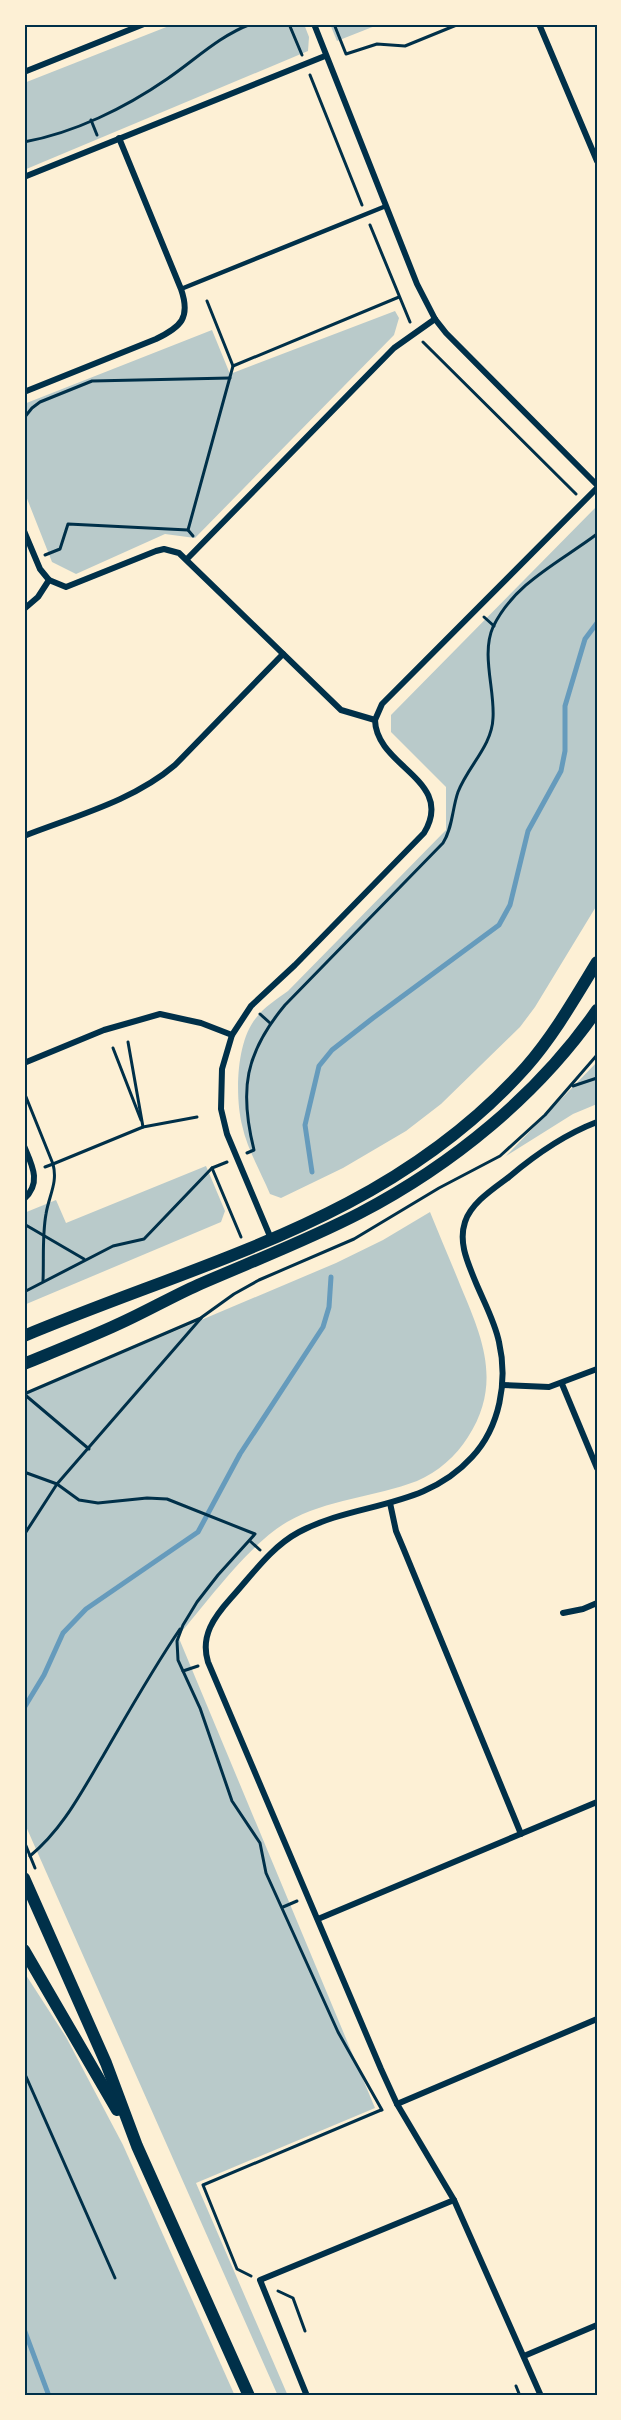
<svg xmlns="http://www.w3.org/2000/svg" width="621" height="2420" viewBox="0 0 621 2420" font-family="'Roboto Serif',serif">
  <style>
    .green { fill: #b9caca }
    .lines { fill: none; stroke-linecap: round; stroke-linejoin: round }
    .stream { stroke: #669bbc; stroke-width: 5 }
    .path { stroke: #003049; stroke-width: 3 }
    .service { stroke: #003049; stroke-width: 4.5 }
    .minor { stroke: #003049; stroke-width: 6 }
    .secondary { stroke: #003049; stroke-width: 12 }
    .neatline { fill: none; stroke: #003049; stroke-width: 2 }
  </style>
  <rect width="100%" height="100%" fill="#fdf0d5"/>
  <g class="green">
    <path d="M 174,24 L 304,24 L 309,37 L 308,51 L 24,170 L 24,83 Z"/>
    <path d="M 330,24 L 380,24 L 337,41 Z"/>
    <path d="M 395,311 L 399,318 L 394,335 L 195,538 L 165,534 L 76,574 L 52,562 L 24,491 L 24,404 L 212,330 L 230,374 Z"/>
    <path d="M 597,506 L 597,905 L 535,1007 L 520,1027 L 441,1104 L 406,1131 L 343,1168 L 281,1198 L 270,1194 C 261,1172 247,1149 242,1125 C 235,1096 236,1042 256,1018 C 264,1007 277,999 288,991 L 446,830 L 446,787 L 391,732 L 391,715 Z"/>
    <path d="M 597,1062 L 597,1104 L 573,1114 L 506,1156 Z"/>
    <path d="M 206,1166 L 225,1211 L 221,1222 L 24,1305 L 24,1213 L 56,1200 L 66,1223 Z"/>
    <path d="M 430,1212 C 440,1237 451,1262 461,1287 C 483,1339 502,1384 468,1437 C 456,1456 438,1472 417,1481 C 375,1497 327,1499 287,1522 C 249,1544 208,1601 178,1636 L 375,2108 L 196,2183 L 288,2396 L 278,2396 L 24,1822 L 24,1395 L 336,1263 L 383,1240 Z"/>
    <path d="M 24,1972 L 66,2037 L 123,2145 L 235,2396 L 24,2396 Z"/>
  </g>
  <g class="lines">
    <g class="stream">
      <path d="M 312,1172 L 305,1125 L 319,1066 L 332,1050 L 373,1018 L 499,925 L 510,905 L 528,831 L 561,771 L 565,751 L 565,706 L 585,639 L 597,623"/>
      <path d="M 24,1708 L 44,1675 L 63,1633 L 86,1609 L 198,1532 L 240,1454 L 323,1327 L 329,1307 L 331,1277"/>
      <path d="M 24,2329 L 49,2396"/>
    </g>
    <g class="path">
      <path d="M 289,24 L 302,55"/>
      <path d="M 334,24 L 346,54 L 377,44 L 405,46 L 459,24"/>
      <path d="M 310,75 L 362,205"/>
      <path d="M 91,120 L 97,135"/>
      <path d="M 24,142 C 74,133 125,108 167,79 C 195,60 219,36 251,24"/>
      <path d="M 370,225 L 410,322"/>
      <path d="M 207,301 L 233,366 L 399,297"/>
      <path d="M 423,342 L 576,494"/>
      <path d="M 24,418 L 32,408 L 40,402 L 92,381 L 230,378"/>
      <path d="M 188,530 L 233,366"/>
      <path d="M 45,555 L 60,549 L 68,524 L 188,530 L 193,536"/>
      <path d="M 484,617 L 494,626"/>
      <path d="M 260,1014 L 270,1023"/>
      <path d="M 128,1042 L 143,1127"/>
      <path d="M 113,1048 L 141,1120"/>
      <path d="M 573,1086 L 597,1078"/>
      <path d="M 24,1092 L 53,1164 L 143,1127 L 197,1117"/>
      <path d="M 247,1153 L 254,1150 C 239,1090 245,1053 285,1005 L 443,843 C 453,827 452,809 458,792 C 468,766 492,746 493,718 C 495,690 481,654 493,627 C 514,583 560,562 597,534"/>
      <path d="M 212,1168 L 241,1237"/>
      <path d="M 24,1224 L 84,1259"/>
      <path d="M 43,1281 C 44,1259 42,1236 46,1214 C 49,1195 58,1183 53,1164 L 45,1167"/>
      <path d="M 24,1292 L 113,1246 L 144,1239 L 212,1168 L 227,1162"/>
      <path d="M 89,1449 L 24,1394 L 201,1318"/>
      <path d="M 24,1472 L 57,1484 L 79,1500 L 98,1503 L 147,1498 L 167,1499 L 255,1534 L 218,1575 L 197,1602 L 183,1625 L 177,1641 L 178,1660 L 200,1708 L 232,1801 L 260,1843 L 266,1873 L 338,2032 L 382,2110"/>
      <path d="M 24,1535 L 57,1484 L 202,1317 L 234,1294 L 259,1280 L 354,1239 L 439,1188 L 500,1156 L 545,1115 L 597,1055"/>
      <path d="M 250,1541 L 260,1550"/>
      <path d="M 183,1671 L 198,1666"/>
      <path d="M 24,1841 L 35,1868"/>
      <path d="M 30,1856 C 63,1829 82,1791 103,1756 C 128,1713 152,1670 180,1629"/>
      <path d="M 283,1907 L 297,1901"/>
      <path d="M 24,2072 L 115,2278"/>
      <path d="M 251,2276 L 237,2269 L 203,2185 L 381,2110"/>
      <path d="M 278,2291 L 293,2298 L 305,2331"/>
      <path d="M 516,2386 L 520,2396"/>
    </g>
    <path class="service" d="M 181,289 L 386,206"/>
    <g class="minor">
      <path d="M 314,24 L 417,284 L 435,319 L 446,333 L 597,485"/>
      <path d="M 539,24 L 597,161"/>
      <path d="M 24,72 L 144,24"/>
      <path d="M 24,177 L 325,56"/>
      <path d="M 24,392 L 156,339 C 181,327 191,318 181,289 L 119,138"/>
      <path d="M 24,531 L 40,569 L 49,580"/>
      <path d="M 187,559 L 394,348 L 435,319"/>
      <path d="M 24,609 L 38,597 L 49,580 L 66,587 L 156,551 L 164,549 L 179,553 L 341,710 L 375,720 C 376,767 456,780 424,833 L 295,965 L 251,1006 L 232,1035 L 222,1069 L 221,1109 L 227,1134 L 272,1241"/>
      <path d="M 375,720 L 382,704 L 597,488"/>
      <path d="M 24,836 C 75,816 133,801 175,765 L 283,654"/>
      <path d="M 24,1063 L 104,1030 L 160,1014 L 201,1023 L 232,1035"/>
      <path d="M 24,1146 C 32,1165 42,1183 24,1199"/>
      <path d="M 562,1384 L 597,1468"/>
      <path d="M 502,1385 L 549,1387 L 597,1369"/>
      <path d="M 390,1503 L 396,1531 L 404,1550 L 521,1834"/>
      <path d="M 563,1613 L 583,1609 L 597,1603"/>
      <path d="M 318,1919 L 597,1802"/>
      <path d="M 397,2104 L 597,2019"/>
      <path d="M 454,2200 L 541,2396"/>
      <path d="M 524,2356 L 597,2325"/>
      <path d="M 307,2396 L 260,2280 L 454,2200 L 397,2104 L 381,2069 L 208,1662 C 200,1636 214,1617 231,1598 C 252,1575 271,1547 299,1532 C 357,1501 424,1510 472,1457 C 500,1427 508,1381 499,1342 C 495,1322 484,1302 476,1283 C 468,1263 458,1243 465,1222 C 471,1203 493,1189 509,1177 C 536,1154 563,1135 597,1122"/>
    </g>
    <g class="secondary">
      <path d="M 24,1336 C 205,1260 389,1220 526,1067 C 554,1035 575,998 597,962"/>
      <path d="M 24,1364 C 53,1352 83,1340 112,1327 C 142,1314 169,1298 198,1285 C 253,1261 308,1240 360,1213 C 452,1165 538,1095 597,1010"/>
      <path d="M 24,1878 L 106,2063 L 137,2146 L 249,2396"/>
      <path d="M 24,1950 L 117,2110"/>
    </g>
  </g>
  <rect width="621" height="2420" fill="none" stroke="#fdf0d5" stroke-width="51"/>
  <rect x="26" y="26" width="570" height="2368" class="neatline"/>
</svg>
